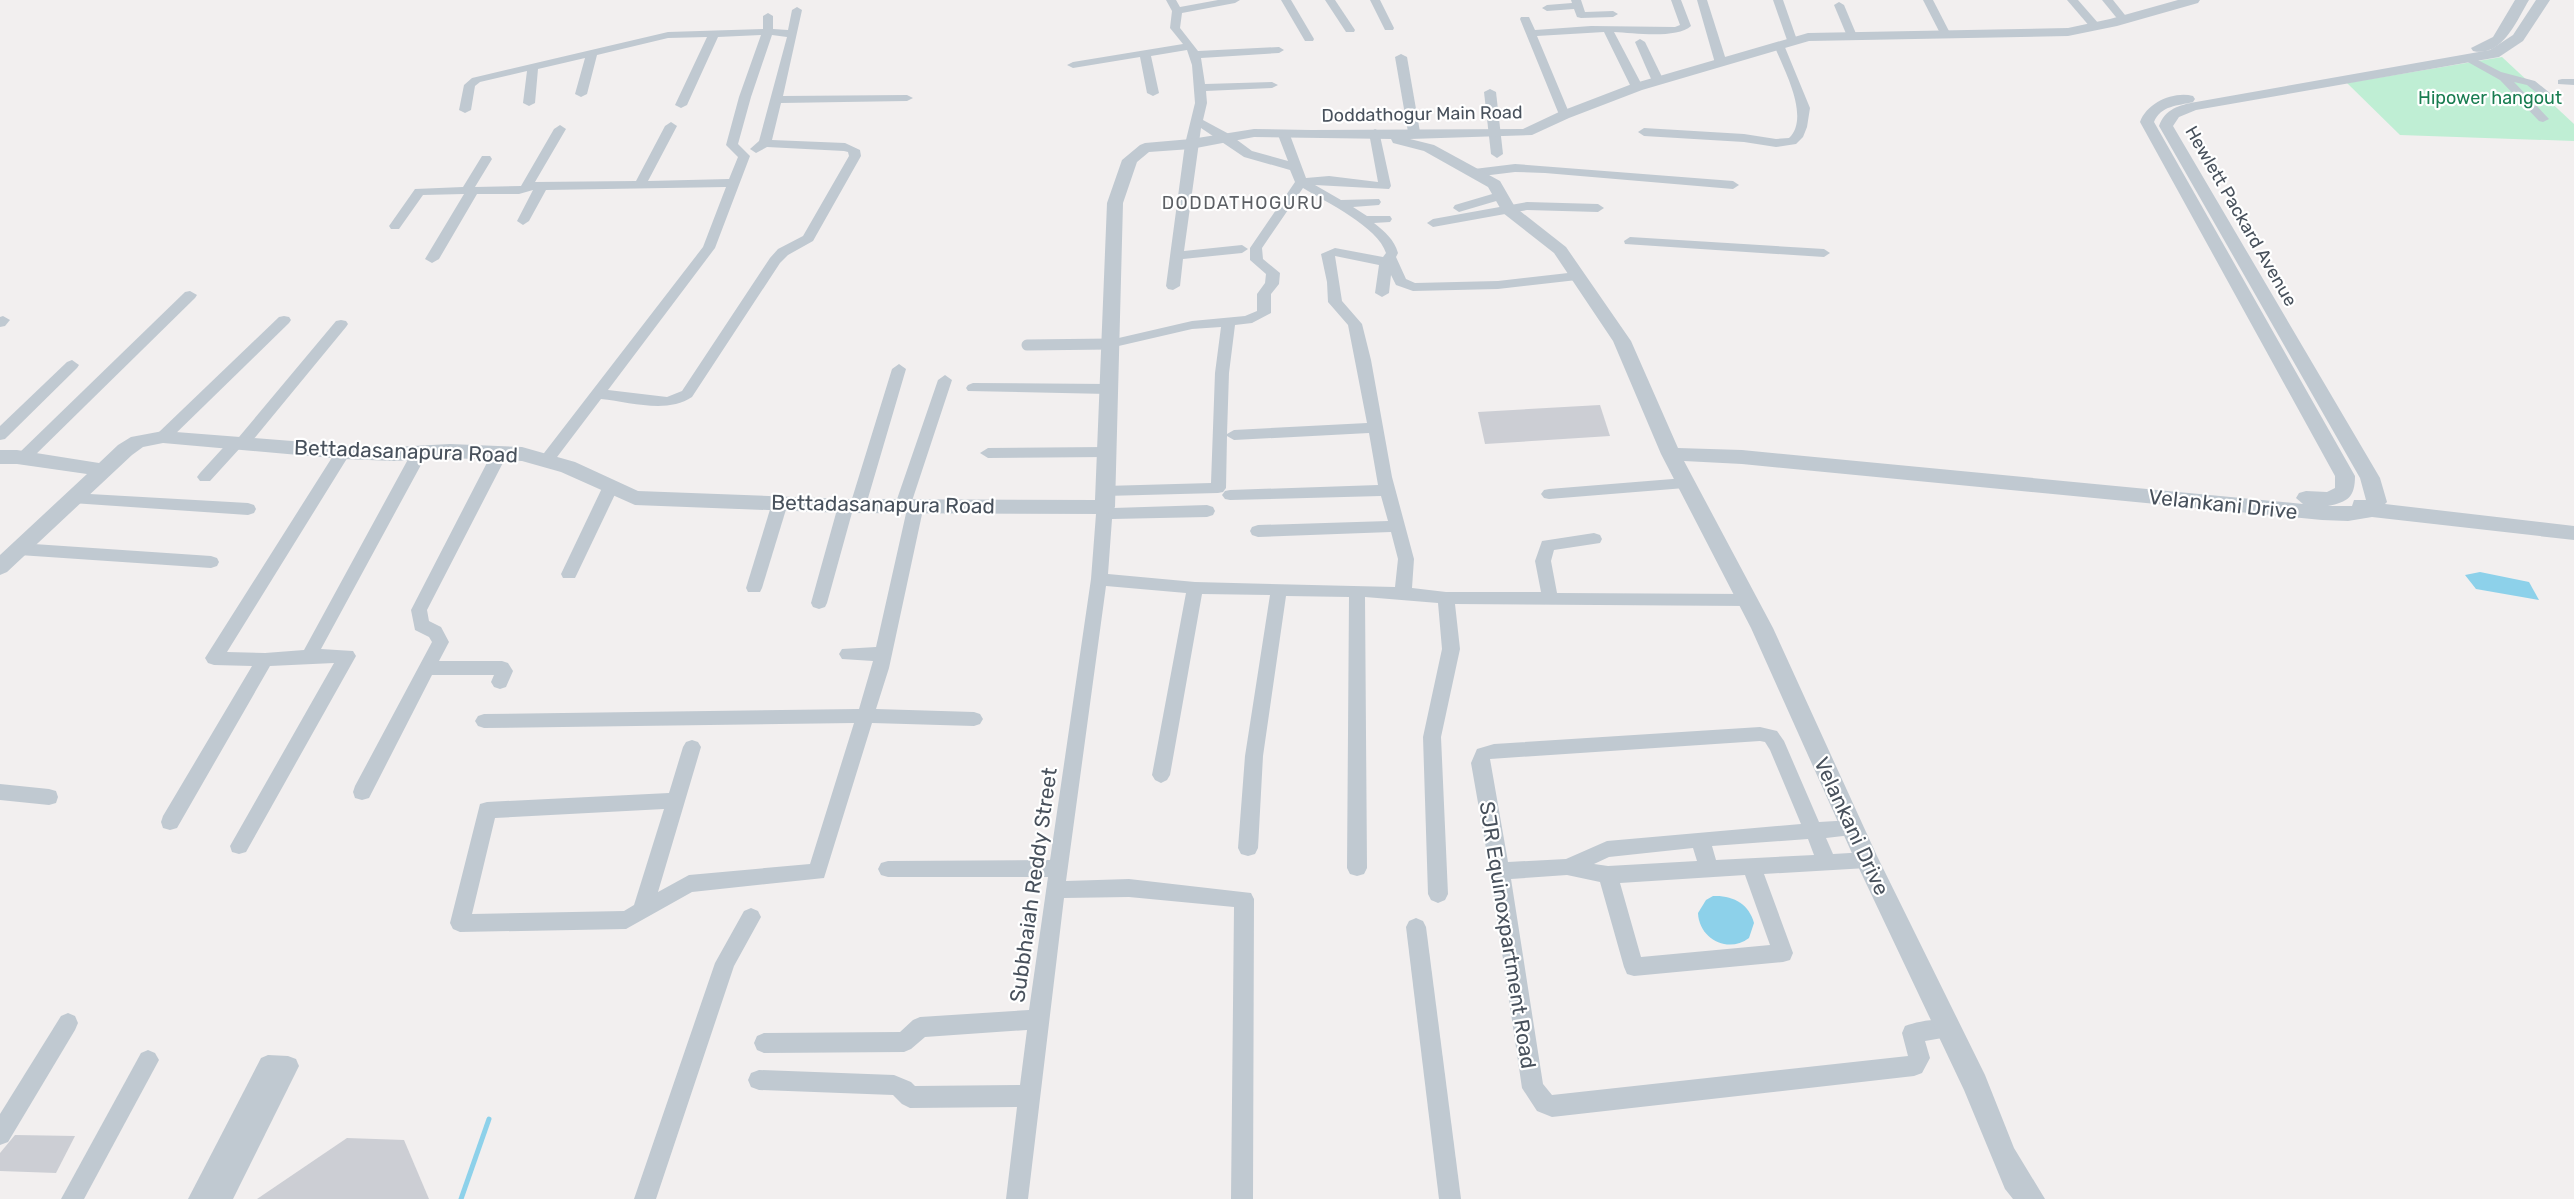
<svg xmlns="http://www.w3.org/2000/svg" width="2574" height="1199" viewBox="0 0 2574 1199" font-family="Rubik,sans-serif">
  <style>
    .green { fill: #bfeed4 }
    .water { fill: #8dd1ea }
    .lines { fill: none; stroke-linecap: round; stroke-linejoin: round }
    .stream { stroke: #8dd1ea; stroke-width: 5 }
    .building { fill: #ccced4 }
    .pedestrian { stroke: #c0c9d1; stroke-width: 11 }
    .minor { fill: #c0c9d1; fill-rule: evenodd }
    .tertiary { fill: #c0c9d1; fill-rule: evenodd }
    .labels { text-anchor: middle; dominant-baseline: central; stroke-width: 4.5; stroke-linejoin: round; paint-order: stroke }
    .far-park-label { font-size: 18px; fill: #197d51; stroke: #fff }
    .far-street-label { font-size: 18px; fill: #48515c; stroke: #fff }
    .far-neighbourhood-label { font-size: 18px; letter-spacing: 1.5px; fill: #5c5f64; stroke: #fff }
    .street-label { font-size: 21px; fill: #48515c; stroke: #fff }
  </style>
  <rect width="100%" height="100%" fill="#f2efef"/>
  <path class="green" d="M 2502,57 L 2574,124 L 2574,141 L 2400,135 L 2347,83 Z"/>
  <g class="water">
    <path d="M 2480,572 L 2529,582 L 2539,600 L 2476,589 L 2465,575 Z"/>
    <path d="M 1713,896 C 1733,895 1749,904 1754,923 L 1749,938 C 1728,954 1699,939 1698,913 L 1706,900 Z"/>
  </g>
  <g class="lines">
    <path class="stream" d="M 461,1199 L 489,1119"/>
  </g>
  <g class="building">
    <path d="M 1600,405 L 1610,436 L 1485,444 L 1478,412 Z"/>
    <path d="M 15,1135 L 75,1136 L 56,1173 L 0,1171 L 0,1153 Z"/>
    <path d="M 347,1138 L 404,1140 L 429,1199 L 257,1199 Z"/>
  </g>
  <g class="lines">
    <path class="pedestrian" d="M 1027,345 L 1110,344"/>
    <g class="minor">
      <path d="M 1166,0 L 1176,0 L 1180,7 L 1218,0 L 1240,0 L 1235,3 L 1182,13 L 1180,28 L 1198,51 L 1279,47 L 1284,50 L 1279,53 L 1201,58 L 1205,84 L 1272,82 L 1278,85 L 1272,88 L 1206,91 L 1207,103 L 1203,120 L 1229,134 L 1252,151 L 1288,161 L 1278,135 L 1284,131 L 1290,135 L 1306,178 L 1329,176 L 1378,182 L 1369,133 L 1375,129 L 1379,131 L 1391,186 L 1389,189 L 1315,185 L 1341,200 L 1379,199 L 1381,202 L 1379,205 L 1353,207 L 1367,216 L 1390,216 L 1392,219 L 1390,222 L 1374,223 C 1385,232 1394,239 1398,253 L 1396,257 L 1406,279 L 1415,283 L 1498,281 L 1577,272 L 1584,276 L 1577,280 L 1498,289 L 1413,291 L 1396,285 L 1391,275 L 1389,293 L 1382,297 L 1375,293 L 1379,265 L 1335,256 L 1342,301 L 1362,324 L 1371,360 L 1392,477 L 1414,559 L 1412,588 L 1446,592 L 1541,592 L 1535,561 L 1542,541 L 1594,533 L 1600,535 L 1602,539 L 1600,543 L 1554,550 L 1551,561 L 1557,593 L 1748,594 L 1754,596 L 1756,600 L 1754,604 L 1748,606 L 1455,604 L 1460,649 L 1441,737 L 1448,894 L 1445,900 L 1438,903 L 1431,900 L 1428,894 L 1423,737 L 1442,649 L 1438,603 L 1365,597 L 1367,868 L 1364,874 L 1357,876 L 1350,874 L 1347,868 L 1349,597 L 1286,596 L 1263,756 L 1258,848 L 1255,854 L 1248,856 L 1241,854 L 1238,848 L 1245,756 L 1270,595 L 1202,594 L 1170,775 L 1167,780 L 1161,783 L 1155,780 L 1152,775 L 1186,593 L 1106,586 L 1066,881 L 1129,879 L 1251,893 L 1254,899 L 1253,1199 L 1231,1199 L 1234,907 L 1129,897 L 1064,898 L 1028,1199 L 1006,1199 L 1017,1107 L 910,1108 L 902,1104 L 893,1095 L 759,1090 L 751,1087 L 748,1080 L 751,1073 L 759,1070 L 894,1075 L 911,1082 L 915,1086 L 1020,1085 L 1027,1030 L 925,1037 L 911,1049 L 904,1052 L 764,1053 L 757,1050 L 754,1043 L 757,1036 L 764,1033 L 900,1032 L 913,1020 L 920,1017 L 1029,1010 L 1048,877 L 888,877 L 881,875 L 878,869 L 881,863 L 888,861 L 1050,860 L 1091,579 L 1096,514 L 1099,503 L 1111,503 L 1113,508 L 1207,505 L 1213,507 L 1215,511 L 1213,515 L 1207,517 L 1112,519 L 1108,574 L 1195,582 L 1395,587 L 1398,559 L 1391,532 L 1258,537 L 1252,535 L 1250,531 L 1252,527 L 1258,525 L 1388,521 L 1381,496 L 1230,500 L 1225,499 L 1222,495 L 1225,491 L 1230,490 L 1378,485 L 1369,433 L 1234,440 L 1227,436 L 1226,488 L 1223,492 L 1218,493 L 1105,496 L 1100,495 L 1097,491 L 1100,487 L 1105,486 L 1211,483 L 1215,373 L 1221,327 L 1192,329 L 1110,348 L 1103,344 L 1110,340 L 1192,321 L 1245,316 L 1257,311 L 1257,294 L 1265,283 L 1266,274 L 1250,260 L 1250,248 L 1295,182 L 1290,170 L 1244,157 L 1201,128 L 1184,251 L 1242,245 L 1248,249 L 1242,253 L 1183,259 L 1180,286 L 1173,290 L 1168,289 L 1166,286 L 1185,144 L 1195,103 L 1192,65 L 1187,50 L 1151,56 L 1159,93 L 1153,96 L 1147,93 L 1140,57 L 1073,68 L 1067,65 L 1073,62 L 1183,44 L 1170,28 L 1172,11 ZM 1303,188 C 1326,202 1378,227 1386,253 L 1383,257 L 1335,248 L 1321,254 L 1327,282 L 1328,302 L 1348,325 L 1367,423 L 1234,430 L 1227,434 L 1229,373 L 1235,325 L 1252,323 L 1271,313 L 1271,294 L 1279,284 L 1280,273 L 1263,259 L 1262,248 Z"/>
      <path d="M 1281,0 L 1291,0 L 1314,39 L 1313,41 L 1305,41 Z"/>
      <path d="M 1325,0 L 1335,0 L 1355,30 L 1354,32 L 1346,32 Z"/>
      <path d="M 1370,0 L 1380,0 L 1394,28 L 1393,30 L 1385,30 Z"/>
      <path d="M 1571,0 L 1581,0 L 1585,12 L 1613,11 L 1618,14 L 1613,17 L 1581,18 L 1577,17 L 1574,9 L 1547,11 L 1542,8 L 1547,5 L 1572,3 Z"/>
      <path d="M 1671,0 L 1681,0 L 1691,26 C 1677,39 1634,33 1614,32 L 1643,87 L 1641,89 L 1637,90 L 1631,87 L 1604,32 L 1537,36 L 1570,115 L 1568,117 L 1560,117 L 1520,19 L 1521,17 L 1529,17 L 1535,30 L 1591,26 L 1675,27 L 1680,25 Z"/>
      <path d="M 1697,0 L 1707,0 L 1727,63 L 1725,65 L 1717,65 L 1715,63 Z"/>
      <path d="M 1773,0 L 1783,0 L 1797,40 L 1796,42 L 1788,42 L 1787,40 Z"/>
      <path d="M 1923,0 L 1933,0 L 1951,35 L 1950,37 L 1942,37 Z"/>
      <path d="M 2067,0 L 2078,0 L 2099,24 L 2099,28 L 2091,28 Z"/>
      <path d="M 2102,0 L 2113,0 L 2129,20 L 2128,22 L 2120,22 Z"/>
      <path d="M 1839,2 L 1844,5 L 1857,36 L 1856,38 L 1852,39 L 1847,36 L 1834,5 Z"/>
      <path d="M 797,7 L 802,10 L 783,96 L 907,95 L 913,98 L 907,101 L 781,103 L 772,140 L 845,143 L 860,150 L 861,156 L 813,241 L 788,255 L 780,263 L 692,397 C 667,414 630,402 601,399 L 551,465 L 541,465 L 538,461 L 541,457 L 703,247 L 726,187 L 546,190 L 529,221 L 523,225 L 517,221 L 533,190 L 519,194 L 477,194 L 439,259 L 432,263 L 425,259 L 464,194 L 423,195 L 399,229 L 391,229 L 389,226 L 415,189 L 463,187 L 482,156 L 490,156 L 492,159 L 475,187 L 521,186 L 554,129 L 560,125 L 566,129 L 535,182 L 636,181 L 665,126 L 671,122 L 677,126 L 648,181 L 729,179 L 738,157 L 726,145 L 739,97 L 761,35 L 718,37 L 687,105 L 681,108 L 675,105 L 707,37 L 668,38 L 597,55 L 587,94 L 581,97 L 575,94 L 585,58 L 538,69 L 535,103 L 529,106 L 523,103 L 527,71 L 480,82 L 475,86 L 471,110 L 465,113 L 459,110 L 464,85 L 472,78 L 668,32 L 763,29 L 763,16 L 768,13 L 773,16 L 773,29 L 788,30 L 792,10 ZM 772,35 L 787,37 L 759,141 L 750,149 L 756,153 L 767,147 L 844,151 L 848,152 L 849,156 L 803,236 L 778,249 L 770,258 L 682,391 L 667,397 L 608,390 L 715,248 L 750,156 L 738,144 L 751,97 Z"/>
      <path d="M 1640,39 L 1645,42 L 1664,81 L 1662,83 L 1658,84 L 1652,81 L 1635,42 Z"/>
      <path d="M 1779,42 L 1784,45 L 1810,108 L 1807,127 L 1803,137 L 1796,144 L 1776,147 L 1744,142 L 1644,136 L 1638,132 L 1644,128 L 1744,134 L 1776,139 L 1789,138 C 1811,117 1783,68 1774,45 Z"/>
      <path d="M 1401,54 L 1407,57 L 1420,132 L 1414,136 L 1408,132 L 1395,57 Z"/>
      <path d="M 2470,56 L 2501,72 L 2535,81 L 2561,102 L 2559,104 L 2551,104 L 2527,85 L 2514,82 L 2549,119 L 2543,122 L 2539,121 L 2500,80 L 2466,61 L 2464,59 Z"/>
      <path d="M 2562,79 L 2574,79 L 2574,85 L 2558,84 L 2558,80 Z"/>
      <path d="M 1490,89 L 1496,92 L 1503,154 L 1497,158 L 1491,154 L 1484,92 Z"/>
      <path d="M 1515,164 L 1733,181 L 1739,185 L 1733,189 L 1545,173 L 1515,172 L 1474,177 L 1468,173 L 1474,169 Z"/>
      <path d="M 1499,192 L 1503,193 L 1505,196 L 1503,199 L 1459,212 L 1453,208 L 1455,205 Z"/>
      <path d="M 1527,202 L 1598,204 L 1604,208 L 1598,212 L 1527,210 L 1433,227 L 1427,223 L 1433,219 Z"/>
      <path d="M 1630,237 L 1824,249 L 1830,253 L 1824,257 L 1625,244 L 1624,241 Z"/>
      <path d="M 190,291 L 197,295 L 195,298 L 28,462 L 18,462 L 15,458 L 18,454 L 185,292 Z"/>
      <path d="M 3,316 L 10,320 L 5,326 L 0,327 L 0,317 Z"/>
      <path d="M 284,316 L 289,317 L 291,320 L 289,323 L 168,441 L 158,441 L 156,437 L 158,433 L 279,317 Z"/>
      <path d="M 341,320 L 346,321 L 348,324 L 346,327 L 248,446 L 241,447 L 210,481 L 200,481 L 197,477 L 200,473 L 232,438 L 239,437 L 336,321 Z"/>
      <path d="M 72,360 L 79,365 L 77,368 L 5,439 L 0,440 L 0,426 L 67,362 Z"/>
      <path d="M 899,364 L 906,369 L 866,505 L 863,509 L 853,509 L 827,603 L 825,607 L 819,609 L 813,607 L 811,603 L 838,506 L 841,502 L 851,502 L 892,369 Z"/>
      <path d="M 945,375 L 952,380 L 912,501 L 921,501 L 924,505 L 889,668 L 876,709 L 974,712 L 980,714 L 983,719 L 980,724 L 974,726 L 872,723 L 824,878 L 692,892 L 626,929 L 460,932 L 453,929 L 450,923 L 480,804 L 487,802 L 669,793 L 683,747 L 686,742 L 692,740 L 698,742 L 701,747 L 658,892 L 689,875 L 810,864 L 854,723 L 484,728 L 478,726 L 475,721 L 478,716 L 484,714 L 859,709 L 873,661 L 842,659 L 839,654 L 842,649 L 876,647 L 907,509 L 898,509 L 895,505 L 938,380 ZM 664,809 L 634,905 L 624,911 L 472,914 L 495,818 Z"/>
      <path d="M 973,383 L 1108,384 L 1115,389 L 1108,394 L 968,391 L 966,388 L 968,385 Z"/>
      <path d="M 343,447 L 351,452 L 227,652 L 265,653 L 304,650 L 412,452 L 415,448 L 425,448 L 428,452 L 321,649 L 353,651 L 356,656 L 246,852 L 239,854 L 232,852 L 230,846 L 334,663 L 270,666 L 177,828 L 170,830 L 163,828 L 161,822 L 163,816 L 252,666 L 214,665 L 208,663 L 205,658 L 338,448 Z"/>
      <path d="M 1106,447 L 1114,452 L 1106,457 L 988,458 L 980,453 L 988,448 Z"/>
      <path d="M 500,448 L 508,453 L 427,610 L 429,621 L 441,627 L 449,642 L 439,661 L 502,661 L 508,663 L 513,671 L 506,687 L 500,689 L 494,687 L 491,682 L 494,675 L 432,675 L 369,798 L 362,800 L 355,798 L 353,792 L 355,786 L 432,642 L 429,637 L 415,630 L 411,610 L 492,453 Z"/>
      <path d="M 1685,478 L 1690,479 L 1693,483 L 1690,487 L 1685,488 L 1549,499 L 1544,498 L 1541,494 L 1544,490 L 1549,489 Z"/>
      <path d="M 611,481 L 616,482 L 619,486 L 577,574 L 575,578 L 563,578 L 561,574 L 603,486 L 606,482 Z"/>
      <path d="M 72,493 L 248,503 L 254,505 L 256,509 L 254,513 L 248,515 L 72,503 L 67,502 L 64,498 L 67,494 Z"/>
      <path d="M 780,497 L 785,499 L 788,503 L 762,588 L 760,592 L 748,592 L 746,588 L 772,503 L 775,499 Z"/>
      <path d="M 19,543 L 211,556 L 217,558 L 219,562 L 217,566 L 211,568 L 19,555 L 13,553 L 11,549 L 13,545 Z"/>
      <path d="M 1760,727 L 1777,731 L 1784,741 L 1819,822 L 1853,820 L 1860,822 L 1862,828 L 1860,834 L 1826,838 L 1833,854 L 1867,852 L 1874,854 L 1877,860 L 1874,866 L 1867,868 L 1764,874 L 1793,953 L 1790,960 L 1783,962 L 1634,976 L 1627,974 L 1624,967 L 1600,882 L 1567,875 L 1511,879 L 1543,1084 L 1552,1095 L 1908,1056 L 1902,1033 L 1905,1026 C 1918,1021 1941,1017 1954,1022 L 1957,1029 L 1954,1036 L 1925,1041 L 1930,1058 L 1922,1073 L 1914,1076 L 1552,1117 L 1537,1111 L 1522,1088 L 1490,871 L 1471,763 L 1477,749 L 1494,744 ZM 1760,741 L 1765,742 L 1770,750 L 1801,824 L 1607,841 L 1566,859 L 1508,862 L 1490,759 ZM 1808,839 L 1814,855 L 1716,860 L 1712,846 ZM 1693,848 L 1697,861 L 1608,866 L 1594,864 L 1609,857 ZM 1745,875 L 1770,945 L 1641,957 L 1620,883 Z"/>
      <path d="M 0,784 L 49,789 L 56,791 L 58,797 L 56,803 L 49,805 L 0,800 Z"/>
      <path d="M 751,908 L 758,911 L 761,917 L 734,966 L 656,1199 L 634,1199 L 715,963 L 744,911 Z"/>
      <path d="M 1416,918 L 1423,921 L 1426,927 L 1461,1199 L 1439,1199 L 1406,927 L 1409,921 Z"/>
      <path d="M 68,1013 L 75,1016 L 78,1023 L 75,1030 L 8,1142 L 0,1145 L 0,1114 L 61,1016 Z"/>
      <path d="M 148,1050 L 155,1053 L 159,1060 L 84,1199 L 61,1199 L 141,1053 Z"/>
      <path d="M 268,1055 L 288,1056 L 296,1059 L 299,1066 L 233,1199 L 188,1199 L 261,1058 Z"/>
    </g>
    <g class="tertiary">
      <path d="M 2178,0 L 2200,0 L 2198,3 L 2117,26 L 2068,36 L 1809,41 L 1642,90 L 1569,118 L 1532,135 L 1410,139 L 1434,145 L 1500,181 L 1515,207 L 1566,247 L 1631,341 L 1678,448 L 1742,450 L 2303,504 L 2296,498 L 2299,493 L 2306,491 L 2327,492 L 2335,488 L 2335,476 L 2140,122 C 2147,103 2173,91 2193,96 L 2195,99 L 2193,102 C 2178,106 2161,105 2154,122 L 2355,476 C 2355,497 2348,502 2328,506 L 2352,506 L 2354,500 L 2366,500 L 2360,478 L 2159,126 C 2165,109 2179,105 2196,102 L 2490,50 L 2513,35 L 2536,0 L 2550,0 L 2523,41 L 2499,57 L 2196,110 L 2179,117 L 2173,126 L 2380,478 L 2387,502 L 2385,504 L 2574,526 L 2574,540 L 2372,517 L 2348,521 L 2322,520 L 1742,464 L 1684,461 L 1773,628 L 1877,856 L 1985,1075 L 2014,1148 L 2045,1199 L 2013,1199 L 2005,1189 L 1964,1090 L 1855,860 L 1751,628 L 1661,454 L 1613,341 L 1554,253 L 1503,213 L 1488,187 L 1424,151 L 1393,143 L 1391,139 L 1254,137 L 1191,149 L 1149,152 L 1137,162 L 1123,203 L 1115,507 L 1112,512 L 1105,514 L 846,513 L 635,505 L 561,472 L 522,461 L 450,458 L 394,461 L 343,459 L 163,443 L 143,447 L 132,455 L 7,572 L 0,575 L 0,555 L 87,474 L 17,464 L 0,464 L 0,450 L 17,450 L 99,463 L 118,445 L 131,437 L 163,431 L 343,445 L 394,447 L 450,444 L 522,447 L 575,462 L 638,491 L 846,499 L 1095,500 L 1107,203 L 1122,160 L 1140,145 L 1145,143 L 1191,139 L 1254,129 L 1311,130 L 1523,129 L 1559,112 L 1632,84 L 1808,33 L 2068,28 L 2110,19 Z"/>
      <path d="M 2515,0 L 2529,0 C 2517,20 2502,58 2473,51 L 2471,48 L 2493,37 Z"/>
    </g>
  </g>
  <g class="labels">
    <g class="far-park-label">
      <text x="2490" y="98">Hipower hangout</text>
    </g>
    <g class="far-street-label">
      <text transform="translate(1422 114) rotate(-1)">Doddathogur Main Road</text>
      <text transform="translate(2241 216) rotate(60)">Hewlett Packard Avenue</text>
    </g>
    <g class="far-neighbourhood-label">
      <text x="1243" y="203">DODDATHOGURU</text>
    </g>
    <g class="street-label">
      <text transform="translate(406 451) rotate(2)">Bettadasanapura Road</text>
      <text transform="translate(883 504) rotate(1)">Bettadasanapura Road</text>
      <text transform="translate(2223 504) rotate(6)">Velankani Drive</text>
      <text transform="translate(1852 826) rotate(65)">Velankani Drive</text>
      <text transform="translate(1033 885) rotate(-82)">Subbhaiah Reddy Street</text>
      <text transform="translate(1508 935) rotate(81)">SJR Equinoxpartment Road</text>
    </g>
  </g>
</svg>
